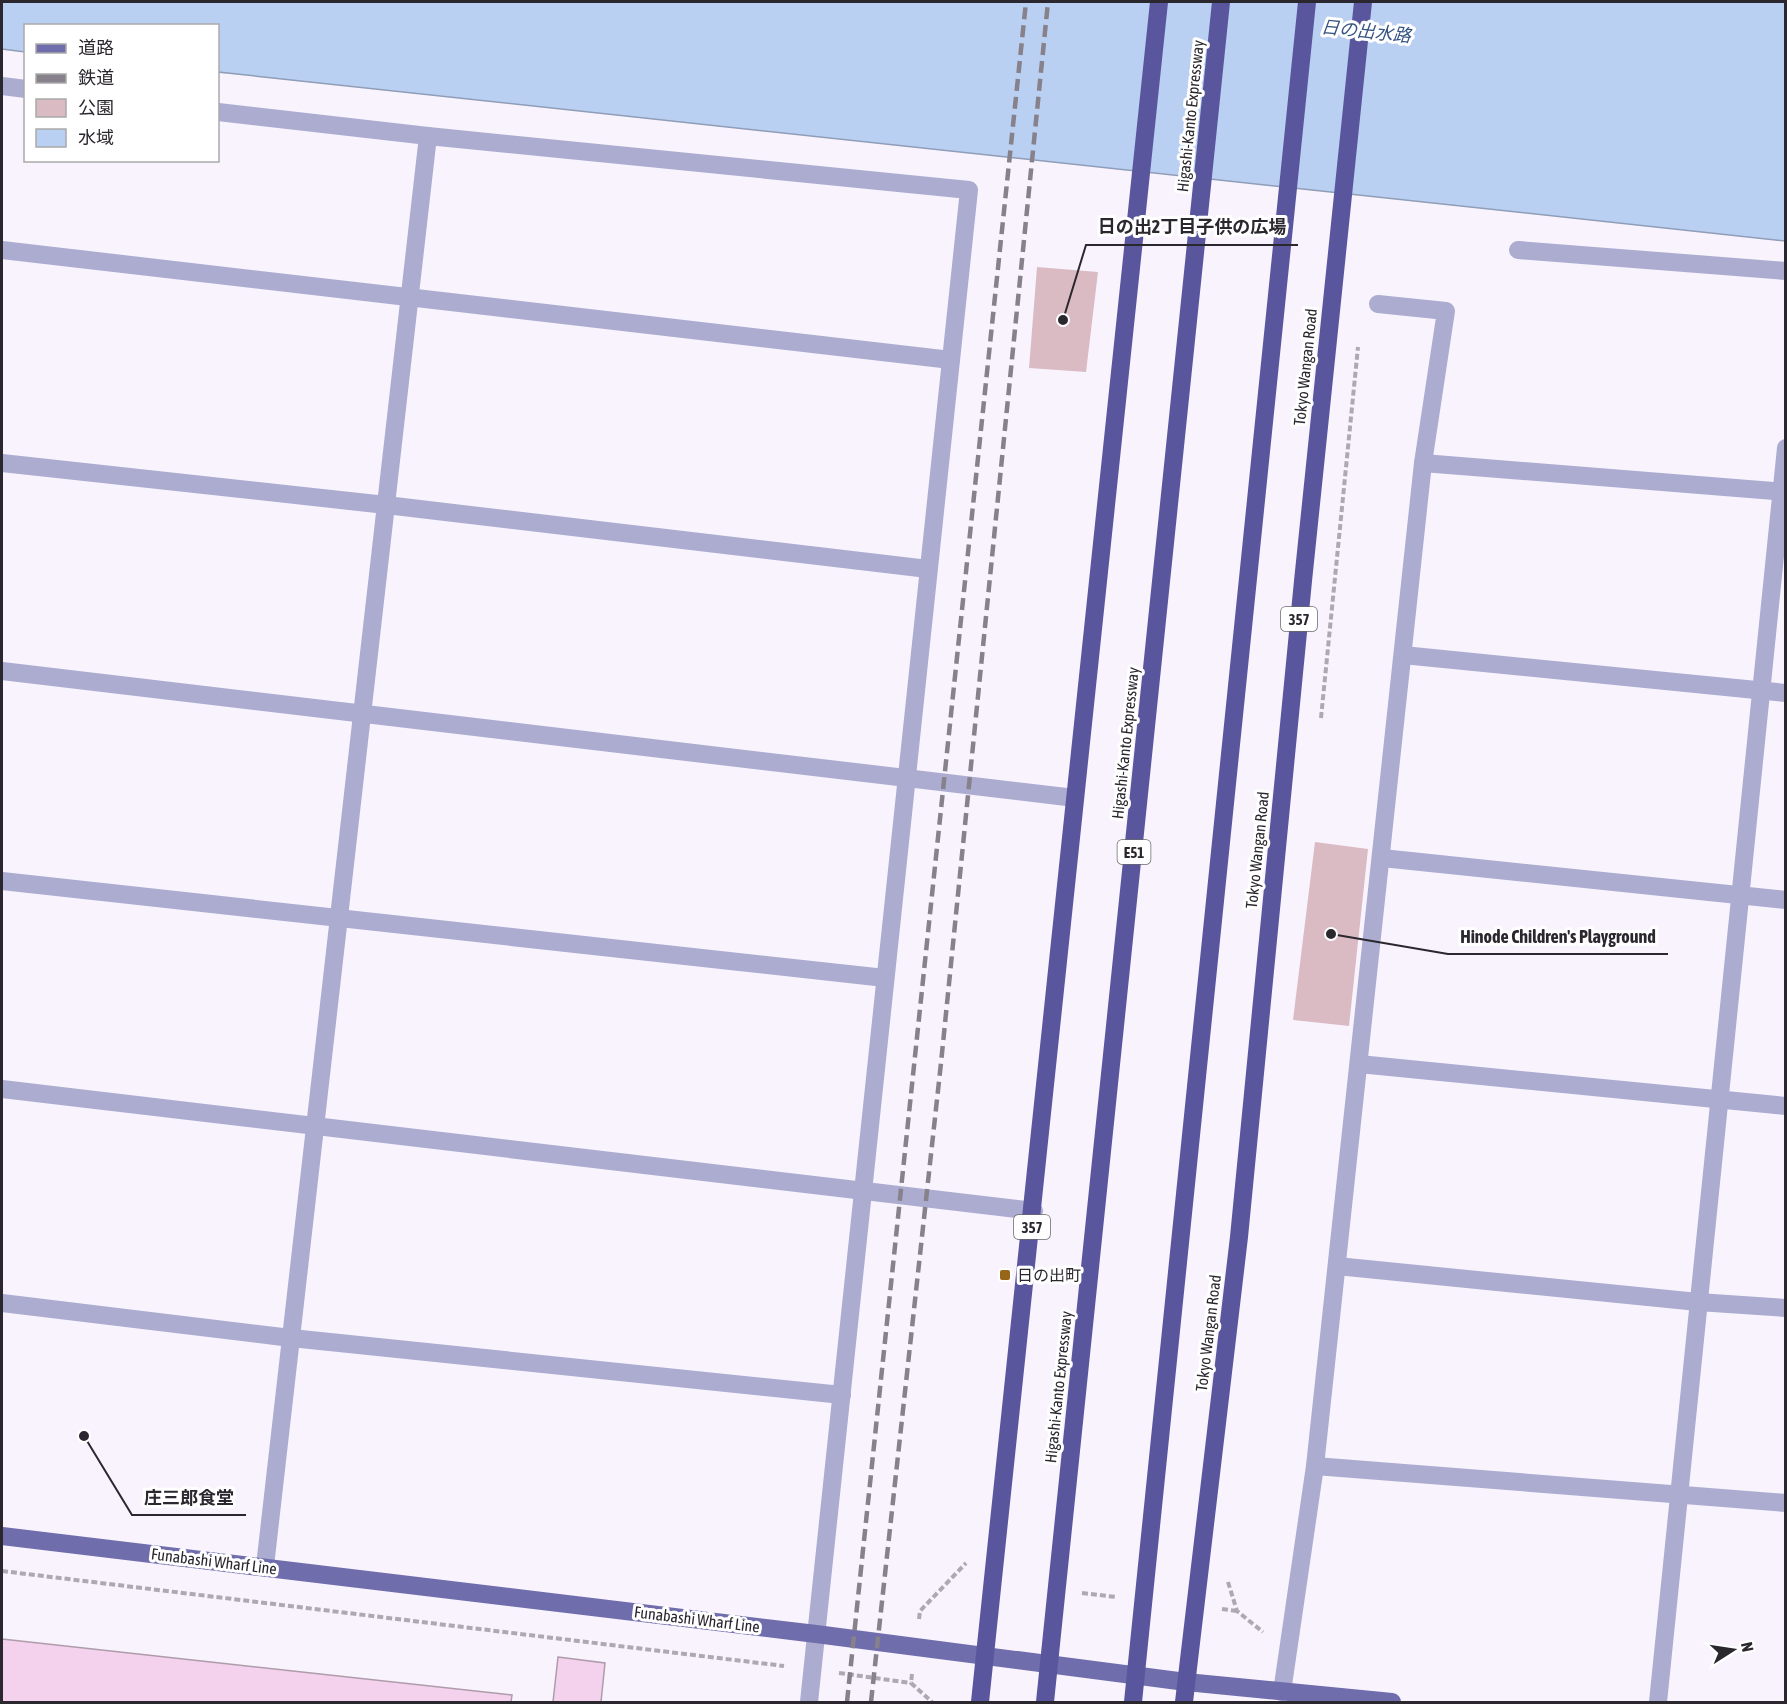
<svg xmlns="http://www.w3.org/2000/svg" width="1787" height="1704" viewBox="0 0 1787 1704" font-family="'Asap Condensed','Noto Sans JP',sans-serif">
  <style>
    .green { fill: #dabbc4 }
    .water { fill: #bad0f2; stroke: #8f9db7; stroke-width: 1.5 }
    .building { fill: #f4d1ec; stroke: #ae9caa; stroke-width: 1.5 }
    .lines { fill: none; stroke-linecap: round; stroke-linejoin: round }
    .path { stroke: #aea8b2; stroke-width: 4; stroke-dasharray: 6 3; stroke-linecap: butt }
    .minor { stroke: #abacd0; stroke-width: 18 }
    .major { stroke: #6f6dac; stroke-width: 18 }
    .highway { stroke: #5a569e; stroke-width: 18 }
    .rail { stroke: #86818a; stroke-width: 4.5; stroke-dasharray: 12 6; stroke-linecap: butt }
    .poi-dot { fill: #976618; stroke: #fff; stroke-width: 2 }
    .labels { text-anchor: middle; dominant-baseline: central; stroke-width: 6; stroke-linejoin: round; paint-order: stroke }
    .shield { fill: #fff; stroke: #6b686d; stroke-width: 1.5 }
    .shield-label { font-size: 15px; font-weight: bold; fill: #2b272e }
    .street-label { font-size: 16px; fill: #2b272e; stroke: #fff }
    .poi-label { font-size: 16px; fill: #2b272e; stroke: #fff; text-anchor: start }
    .water-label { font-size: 18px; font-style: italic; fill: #385583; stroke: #fff }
    .leader { fill: none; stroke: #2b272e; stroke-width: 2 }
    .callout-dot { fill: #2b272e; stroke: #fff; stroke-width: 2 }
    .callout-label { font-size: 18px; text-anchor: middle; font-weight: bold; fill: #2b272e; stroke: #fff; stroke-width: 6; stroke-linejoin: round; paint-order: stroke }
  </style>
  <rect width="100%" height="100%" fill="#f9f3fe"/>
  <g class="green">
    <path d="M 1037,267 L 1098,272 L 1086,372 L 1029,368 Z"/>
    <path d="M 1315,842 L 1368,849 L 1349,1026 L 1293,1020 Z"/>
  </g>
  <path class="water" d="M 2,2 L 1785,2 L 1785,241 L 218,72 L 218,26 L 26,26 L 25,52 L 2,49 Z"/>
  <g class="building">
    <path d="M 2,1639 L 512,1695 L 511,1702 L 2,1702 Z"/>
    <path d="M 558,1657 L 605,1663 L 601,1702 L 553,1702 Z"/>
  </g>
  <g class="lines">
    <g class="path">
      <path d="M 1321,718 L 1358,347"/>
      <path d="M 2,1571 L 784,1666"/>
      <path d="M 1228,1582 L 1237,1611 L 1263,1632"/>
      <path d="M 1082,1593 L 1116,1597"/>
      <path d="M 1222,1609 L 1237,1611"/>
      <path d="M 919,1619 L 920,1611 L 966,1563"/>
      <path d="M 839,1673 L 911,1683"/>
      <path d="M 912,1674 L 911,1683 L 932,1702"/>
    </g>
    <g class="minor">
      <path d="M 2,86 L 26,89"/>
      <path d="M 218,112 L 428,136 L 969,190 L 809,1702"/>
      <path d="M 2,250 L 951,360"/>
      <path d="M 1518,250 L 1786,271"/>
      <path d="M 2,463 L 386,505 L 928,569"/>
      <path d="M 1423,463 L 1786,492"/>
      <path d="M 1403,655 L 1786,693"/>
      <path d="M 2,671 L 1075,798"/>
      <path d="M 1382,858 L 1786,900"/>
      <path d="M 2,881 L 885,978"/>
      <path d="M 1359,1064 L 1786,1106"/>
      <path d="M 2,1089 L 1034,1211"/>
      <path d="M 1337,1266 L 1698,1302 L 1786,1308"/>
      <path d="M 2,1303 L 291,1338 L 842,1395"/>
      <path d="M 1315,1466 L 1786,1503"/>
      <path d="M 265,1566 L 428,136"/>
      <path d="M 1282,1692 L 1315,1466 L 1423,463 L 1446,311 L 1378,304"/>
      <path d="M 1658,1702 L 1786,448"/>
    </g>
    <path class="major" d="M 2,1536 L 816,1634 L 1186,1682 L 1392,1702"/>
    <g class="highway">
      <path d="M 980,1702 L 1159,2"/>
      <path d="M 1045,1702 L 1221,2"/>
      <path d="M 1133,1702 L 1307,2"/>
      <path d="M 1184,1702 L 1239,1237 L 1303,581 L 1363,2"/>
    </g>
    <g class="rail">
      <path d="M 847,1702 L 1026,2"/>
      <path d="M 871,1702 L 941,1063 L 1048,2"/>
    </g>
  </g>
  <rect class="poi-dot" x="999" y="1269" width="12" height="12" rx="3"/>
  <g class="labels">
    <g class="shield">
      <rect x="1281" y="607" width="36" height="24" rx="4.5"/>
      <rect x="1117.5" y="840" width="33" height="24" rx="4.5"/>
      <rect x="1014" y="1215" width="36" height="24" rx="4.5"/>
    </g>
    <g class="shield-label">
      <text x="1299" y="619">357</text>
      <text x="1134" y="852">E51</text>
      <text x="1032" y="1227">357</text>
    </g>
    <g class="street-label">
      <text transform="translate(1190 116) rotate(-84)">Higashi-Kanto Expressway</text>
      <text transform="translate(1305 367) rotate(-84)">Tokyo Wangan Road</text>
      <text transform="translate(1125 743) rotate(-84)">Higashi-Kanto Expressway</text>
      <text transform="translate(1257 850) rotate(-84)">Tokyo Wangan Road</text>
      <text transform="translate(1208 1333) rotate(-83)">Tokyo Wangan Road</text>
      <text transform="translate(1058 1387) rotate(-84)">Higashi-Kanto Expressway</text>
      <text transform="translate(214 1561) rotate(7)">Funabashi Wharf Line</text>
      <text transform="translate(697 1619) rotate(7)">Funabashi Wharf Line</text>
    </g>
    <g class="poi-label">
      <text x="1017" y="1275">日の出町</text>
    </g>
    <g class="water-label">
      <text transform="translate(1366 31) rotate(6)">日の出水路</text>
    </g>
  </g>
  <path class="leader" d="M1063 320L1086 245H1298M1331 934L1448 954H1668M84 1436L132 1515H246"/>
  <g class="callout-dot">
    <circle cx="1063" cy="320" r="6"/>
    <circle cx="1331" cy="934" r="6"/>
    <circle cx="84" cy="1436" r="6"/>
  </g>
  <g class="callout-label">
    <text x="1192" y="233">日の出2丁目子供の広場</text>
    <text x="1558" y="943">Hinode Children's Playground</text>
    <text x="189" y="1504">庄三郎食堂</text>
  </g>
  <rect width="1787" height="1704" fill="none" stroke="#2b272e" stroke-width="6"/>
  <rect x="24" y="24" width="195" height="138" fill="#ffffff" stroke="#aaa9ab" stroke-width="1.5"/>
  <rect x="36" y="44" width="30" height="9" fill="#6f6dac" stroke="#aaa9ab" stroke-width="1.5"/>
  <text x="78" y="54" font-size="18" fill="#2b272e">道路</text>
  <rect x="36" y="74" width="30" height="9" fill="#86818a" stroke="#aaa9ab" stroke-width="1.5"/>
  <text x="78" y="84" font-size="18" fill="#2b272e">鉄道</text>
  <rect x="36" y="99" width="30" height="18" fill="#dabbc4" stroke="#aaa9ab" stroke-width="1.5"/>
  <text x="78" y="114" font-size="18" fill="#2b272e">公園</text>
  <rect x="36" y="129" width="30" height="18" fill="#bad0f2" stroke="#aaa9ab" stroke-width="1.5"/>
  <text x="78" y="144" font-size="18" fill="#2b272e">水域</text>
  <g transform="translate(1733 1650) rotate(78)" stroke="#ffffff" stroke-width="4.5" paint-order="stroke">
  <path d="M0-4.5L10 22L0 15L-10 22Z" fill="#2b272e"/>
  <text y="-9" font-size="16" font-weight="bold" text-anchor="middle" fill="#2b272e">N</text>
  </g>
</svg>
